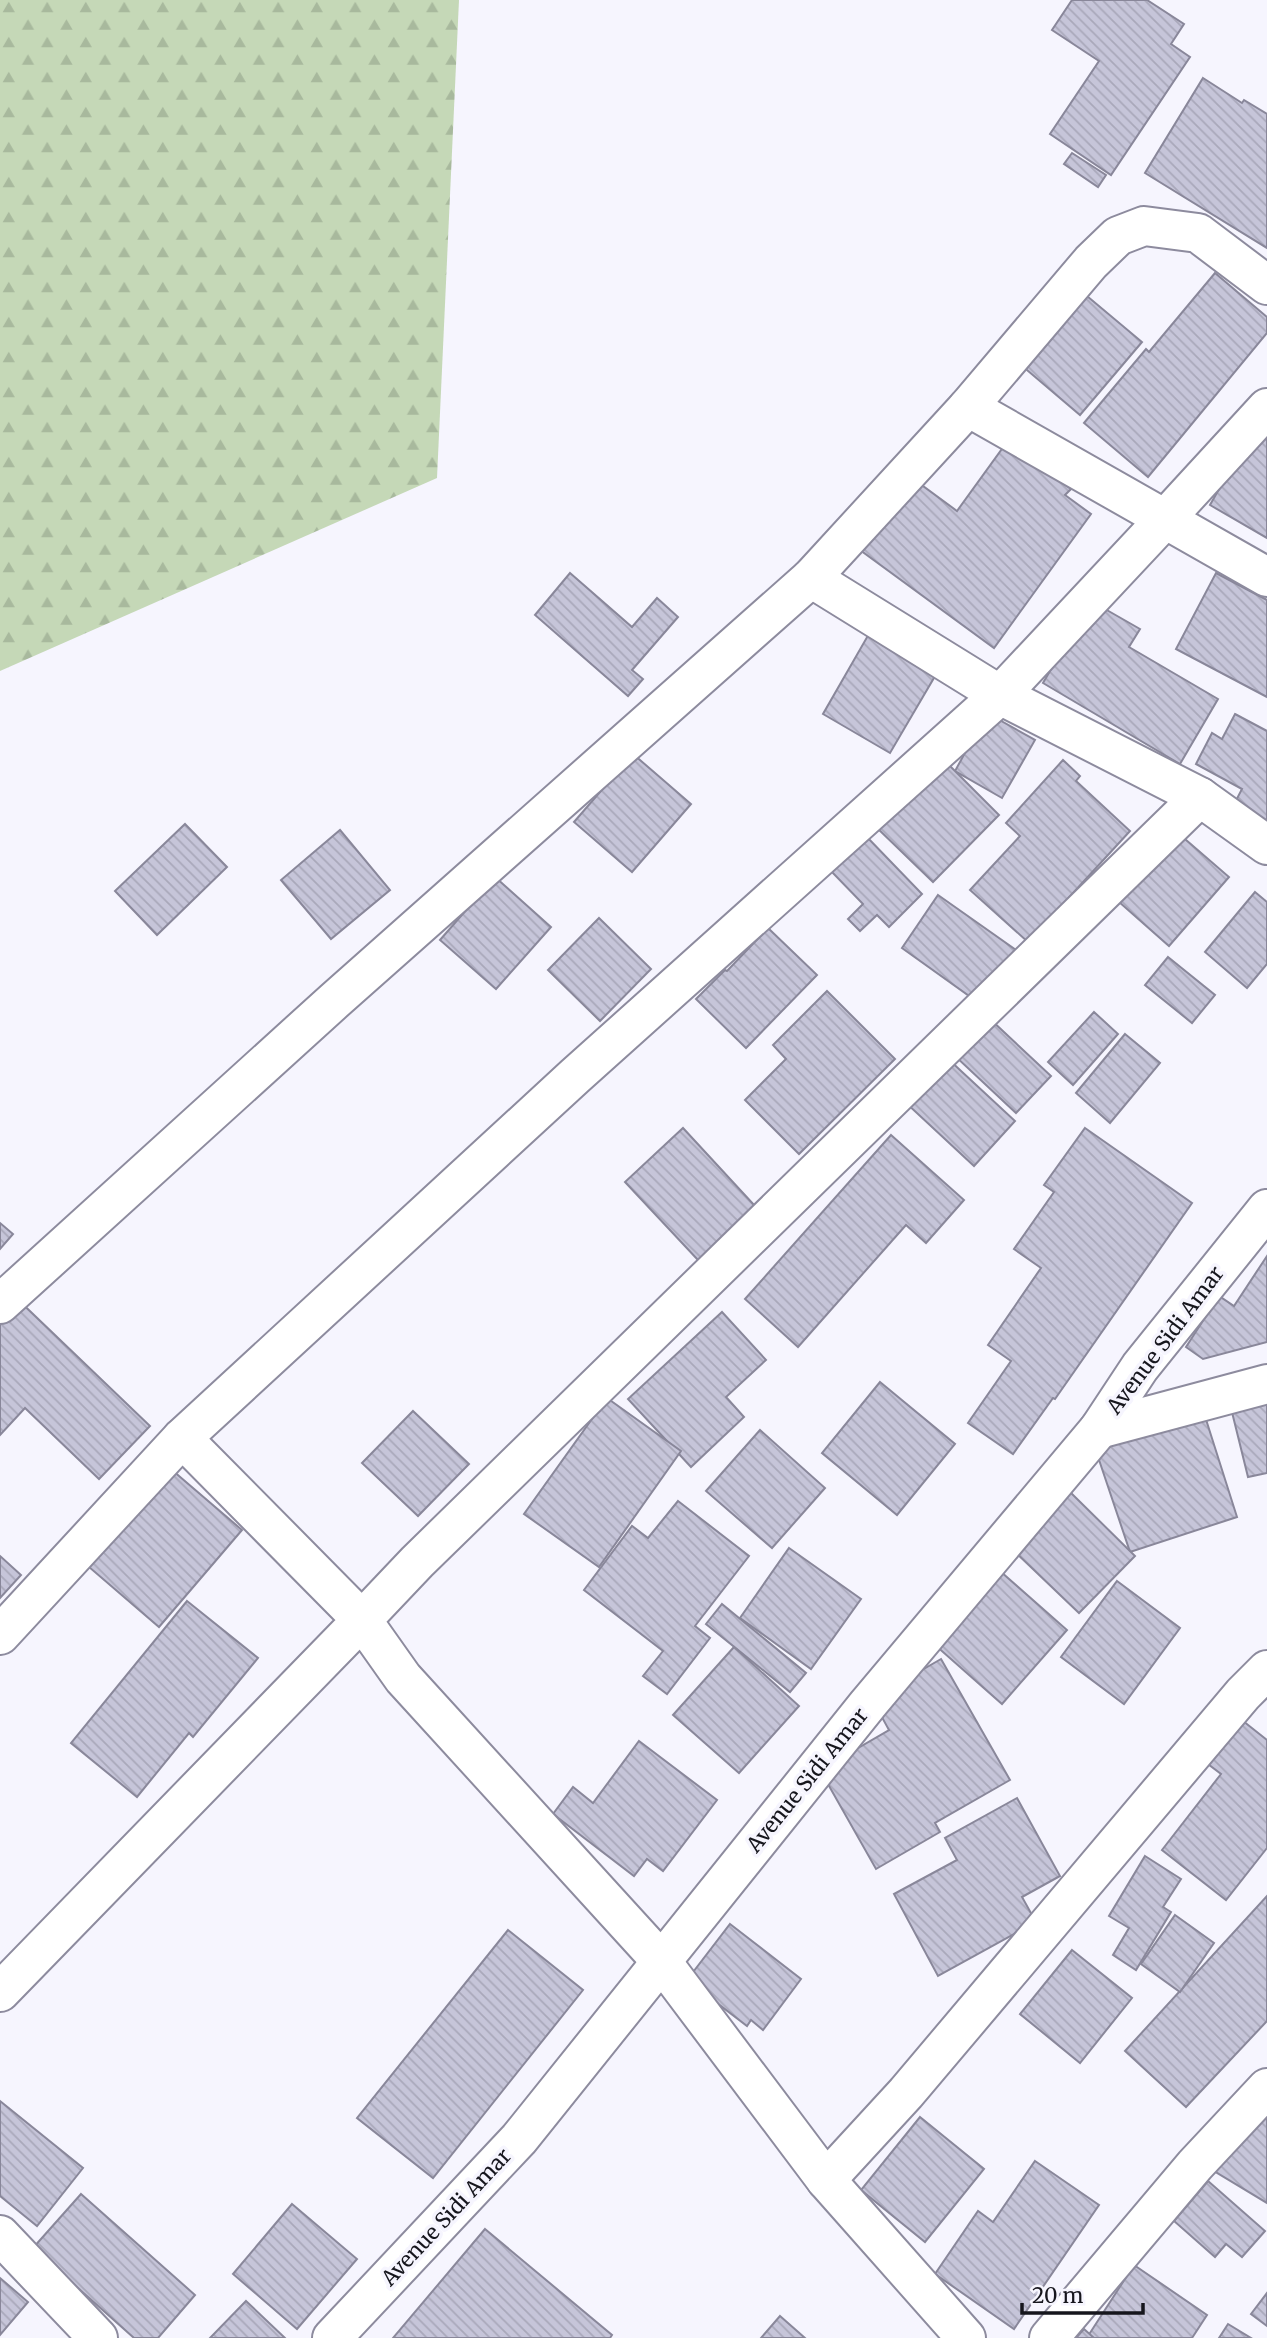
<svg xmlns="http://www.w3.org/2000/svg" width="1267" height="2338" viewBox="0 0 1267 2338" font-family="Merriweather,serif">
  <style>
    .forest { fill: url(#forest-firs) }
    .building { fill: url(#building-back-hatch); stroke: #89879a; stroke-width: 2 }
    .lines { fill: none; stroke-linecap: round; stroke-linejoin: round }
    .minor-casing { stroke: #8d8b9e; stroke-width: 42 }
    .minor { stroke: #fff; stroke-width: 38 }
    .labels { text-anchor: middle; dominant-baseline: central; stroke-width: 7; stroke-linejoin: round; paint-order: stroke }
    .street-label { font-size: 21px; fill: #16161d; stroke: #f6f5fe }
  </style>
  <defs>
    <pattern id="forest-firs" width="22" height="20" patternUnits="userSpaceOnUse" patternTransform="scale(1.75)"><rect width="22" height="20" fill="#c5d8b7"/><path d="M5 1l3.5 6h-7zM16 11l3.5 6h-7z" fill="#a8b99d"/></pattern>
    <pattern id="building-back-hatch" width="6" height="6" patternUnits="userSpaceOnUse" patternTransform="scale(1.75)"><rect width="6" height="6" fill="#c6c5d9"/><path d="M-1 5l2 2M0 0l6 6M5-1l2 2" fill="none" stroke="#a9a8ba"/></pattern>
  </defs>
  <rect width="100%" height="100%" fill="#f6f5fe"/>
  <path class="forest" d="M 0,0 L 459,0 L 437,478 L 0,671 Z"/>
  <g class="building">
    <path d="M 1072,0 L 1147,0 L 1184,24 L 1171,44 L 1190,57 L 1111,175 L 1050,134 L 1099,61 L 1052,30 Z"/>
    <path d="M 1203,78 L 1242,103 L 1244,100 L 1267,114 L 1267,248 L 1145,173 Z"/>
    <path d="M 1072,153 L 1106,175 L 1098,187 L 1064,164 Z"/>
    <path d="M 1215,273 L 1267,317 L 1267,333 L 1148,477 L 1084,423 L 1146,349 L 1149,352 Z"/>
    <path d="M 1075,286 L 1142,342 L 1080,415 L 1014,359 Z"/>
    <path d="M 1252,431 L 1267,440 L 1267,538 L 1210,505 Z"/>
    <path d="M 1007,442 L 1071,489 L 1065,495 L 1091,514 L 994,648 L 860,550 L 912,478 L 957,511 Z"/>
    <path d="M 570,573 L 632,627 L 657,598 L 678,617 L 632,670 L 643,679 L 628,696 L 535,615 Z"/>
    <path d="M 1216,573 L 1267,600 L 1267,697 L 1176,649 Z"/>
    <path d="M 1091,601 L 1140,629 L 1129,647 L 1218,699 L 1180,764 L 1043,683 Z"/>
    <path d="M 870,632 L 938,671 L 890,753 L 823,714 Z"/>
    <path d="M 987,713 L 1035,740 L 1002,798 L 955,771 Z"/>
    <path d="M 1235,714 L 1267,731 L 1267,834 L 1229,814 L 1242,789 L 1196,764 L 1212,733 L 1222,739 Z"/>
    <path d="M 633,754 L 691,804 L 632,872 L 574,822 Z"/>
    <path d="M 943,759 L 999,815 L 933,882 L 876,827 Z"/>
    <path d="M 1063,760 L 1080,776 L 1076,781 L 1130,831 L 1028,942 L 970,890 L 1020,836 L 1006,823 Z"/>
    <path d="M 185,824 L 227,867 L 157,935 L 115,891 Z"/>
    <path d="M 340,830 L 390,890 L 331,939 L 281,880 Z"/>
    <path d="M 1178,833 L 1229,877 L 1169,946 L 1119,902 Z"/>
    <path d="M 865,835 L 922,894 L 889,927 L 877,915 L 860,931 L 848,919 L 863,904 L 830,870 Z"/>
    <path d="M 495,877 L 551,927 L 496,989 L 440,940 Z"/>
    <path d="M 1255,892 L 1267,902 L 1267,964 L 1247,988 L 1205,952 Z"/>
    <path d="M 938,895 L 1016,950 L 979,1003 L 902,948 Z"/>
    <path d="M 599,918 L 651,969 L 600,1021 L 548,970 Z"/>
    <path d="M 768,928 L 817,975 L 746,1048 L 696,999 L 725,970 L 727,971 Z"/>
    <path d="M 1168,957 L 1215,995 L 1192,1023 L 1145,985 Z"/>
    <path d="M 827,991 L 895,1059 L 799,1154 L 745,1100 L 786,1059 L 773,1045 Z"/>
    <path d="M 1094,1012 L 1118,1034 L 1073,1085 L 1048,1062 Z"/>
    <path d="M 989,1018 L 1051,1076 L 1016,1113 L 955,1056 Z"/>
    <path d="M 1125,1034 L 1160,1063 L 1110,1123 L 1076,1093 Z"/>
    <path d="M 946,1057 L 1015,1121 L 974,1166 L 905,1102 Z"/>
    <path d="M 683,1128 L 755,1206 L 698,1260 L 625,1182 Z"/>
    <path d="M 1085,1128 L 1192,1203 L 1055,1399 L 1053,1398 L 1013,1454 L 968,1423 L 1011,1361 L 988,1345 L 1041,1268 L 1014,1249 L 1054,1192 L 1044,1185 Z"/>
    <path d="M 891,1135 L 964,1200 L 926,1243 L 906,1225 L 798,1347 L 745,1299 Z"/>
    <path d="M 0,1223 L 13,1234 L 0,1249 Z"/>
    <path d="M 1267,1256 L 1267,1342 L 1203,1359 L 1186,1347 L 1219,1296 L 1234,1306 Z"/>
    <path d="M 9,1291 L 150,1426 L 99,1479 L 25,1408 L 0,1435 L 0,1301 Z"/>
    <path d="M 722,1312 L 766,1360 L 726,1397 L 744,1417 L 691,1467 L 628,1399 Z"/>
    <path d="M 880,1382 L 955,1444 L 897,1515 L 822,1453 Z"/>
    <path d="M 1267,1391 L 1267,1473 L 1248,1477 L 1229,1400 Z"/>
    <path d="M 607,1398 L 681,1451 L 599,1567 L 524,1514 Z"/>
    <path d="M 1203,1410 L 1237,1517 L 1130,1552 L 1094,1445 Z"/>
    <path d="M 413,1411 L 469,1464 L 418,1516 L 362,1463 Z"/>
    <path d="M 760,1430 L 825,1488 L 772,1548 L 706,1491 Z"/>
    <path d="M 172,1470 L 242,1530 L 159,1627 L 89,1567 Z"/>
    <path d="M 1068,1490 L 1135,1556 L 1079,1613 L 1011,1548 Z"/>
    <path d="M 678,1501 L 749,1556 L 695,1626 L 710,1638 L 667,1694 L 643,1676 L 663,1651 L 584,1590 L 632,1526 L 648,1538 Z"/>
    <path d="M 789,1548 L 861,1599 L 811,1669 L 740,1618 Z"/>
    <path d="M 0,1556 L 21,1575 L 0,1598 Z"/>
    <path d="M 1000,1571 L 1067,1630 L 1002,1704 L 935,1645 Z"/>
    <path d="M 1117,1581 L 1180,1628 L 1124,1704 L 1061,1657 Z"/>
    <path d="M 187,1601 L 258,1658 L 193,1737 L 189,1733 L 137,1797 L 71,1743 Z"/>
    <path d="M 722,1604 L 806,1673 L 790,1692 L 706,1624 Z"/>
    <path d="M 734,1647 L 799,1706 L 739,1773 L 673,1715 Z"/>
    <path d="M 941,1659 L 1010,1780 L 935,1823 L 940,1832 L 876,1869 L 820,1770 L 889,1730 L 872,1699 Z"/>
    <path d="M 1238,1717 L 1267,1740 L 1267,1848 L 1226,1900 L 1162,1850 L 1221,1774 L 1204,1761 Z"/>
    <path d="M 639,1741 L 717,1800 L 663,1871 L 647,1859 L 634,1876 L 553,1814 L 573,1787 L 593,1803 Z"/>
    <path d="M 1017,1798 L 1060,1876 L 1022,1897 L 1036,1922 L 938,1976 L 894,1894 L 957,1860 L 945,1838 Z"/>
    <path d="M 1145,1856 L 1181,1879 L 1163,1907 L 1171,1912 L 1136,1970 L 1113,1955 L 1129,1928 L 1109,1916 Z"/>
    <path d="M 1267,1896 L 1267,2021 L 1186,2107 L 1125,2051 Z"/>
    <path d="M 1175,1915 L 1214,1943 L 1180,1992 L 1141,1964 Z"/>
    <path d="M 730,1924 L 801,1979 L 763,2030 L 751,2020 L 747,2026 L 687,1980 Z"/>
    <path d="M 508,1930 L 583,1990 L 433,2178 L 357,2118 Z"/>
    <path d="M 1072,1950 L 1132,1998 L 1080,2063 L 1020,2014 Z"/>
    <path d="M 0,2101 L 83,2168 L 37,2226 L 0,2196 Z"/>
    <path d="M 1267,2112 L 1267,2203 L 1209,2168 Z"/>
    <path d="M 920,2117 L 984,2169 L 925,2242 L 861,2190 Z"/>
    <path d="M 1035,2161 L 1099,2205 L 1014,2329 L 935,2274 L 978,2211 L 993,2222 Z"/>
    <path d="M 1208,2181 L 1265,2231 L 1242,2257 L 1226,2244 L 1215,2257 L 1174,2221 Z"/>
    <path d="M 81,2194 L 195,2295 L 158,2338 L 134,2338 L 33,2248 Z"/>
    <path d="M 292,2204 L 357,2259 L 297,2329 L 233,2274 Z"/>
    <path d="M 485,2229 L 612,2335 L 610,2338 L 393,2338 Z"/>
    <path d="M 1134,2265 L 1207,2315 L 1192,2338 L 1090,2338 L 1088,2336 Z"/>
    <path d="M 0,2278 L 28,2302 L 0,2335 Z"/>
    <path d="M 1267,2293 L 1267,2326 L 1251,2314 Z"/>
    <path d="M 246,2301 L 285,2338 L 210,2338 Z"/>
    <path d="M 780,2316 L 805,2338 L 761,2338 Z"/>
    <path d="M 1228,2324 L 1251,2338 L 1219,2338 Z"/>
    <path d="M 1084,2329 L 1094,2338 L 1076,2338 Z"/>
  </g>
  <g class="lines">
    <g class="minor-casing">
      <g id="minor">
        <path d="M 968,407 L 1165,519 L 1267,408"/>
        <path d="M 811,578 L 1000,695 L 1200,797 L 1267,845"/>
        <path d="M 0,1304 L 334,1001 L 811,578 L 968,407 L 1091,262 L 1118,236 L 1144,226 L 1198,233 L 1267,285"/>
        <path d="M 1099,1429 L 1267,1384"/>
        <path d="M 0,1635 L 182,1438 L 575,1076 L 1000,695 L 1165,519 L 1267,577"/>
        <path d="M 0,1992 L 362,1620 L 182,1438"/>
        <path d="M 826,2180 L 906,2093 L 1243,1694 L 1267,1670"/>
        <path d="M 0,2235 L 98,2338"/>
        <path d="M 332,2338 L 519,2139 L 868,1704 L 1099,1429 L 1140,1367 L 1267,1209"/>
        <path d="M 966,2338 L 826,2180 L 662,1962 L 403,1678 L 362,1620 L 417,1562 L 1200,797"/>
        <path d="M 1049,2338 L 1195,2165 L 1267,2088"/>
      </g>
    </g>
    <use href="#minor" class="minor"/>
  </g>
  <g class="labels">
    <g class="street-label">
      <text transform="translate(1165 1340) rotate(-53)">Avenue Sidi Amar</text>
      <text transform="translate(807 1780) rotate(-51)">Avenue Sidi Amar</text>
      <text transform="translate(446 2217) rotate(-47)">Avenue Sidi Amar</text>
    </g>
  </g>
  <path d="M1022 2303v10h121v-10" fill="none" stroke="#16161d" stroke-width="3.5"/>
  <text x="1032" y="2303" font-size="21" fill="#16161d" stroke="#f6f5fe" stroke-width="5" paint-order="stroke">20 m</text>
</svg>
